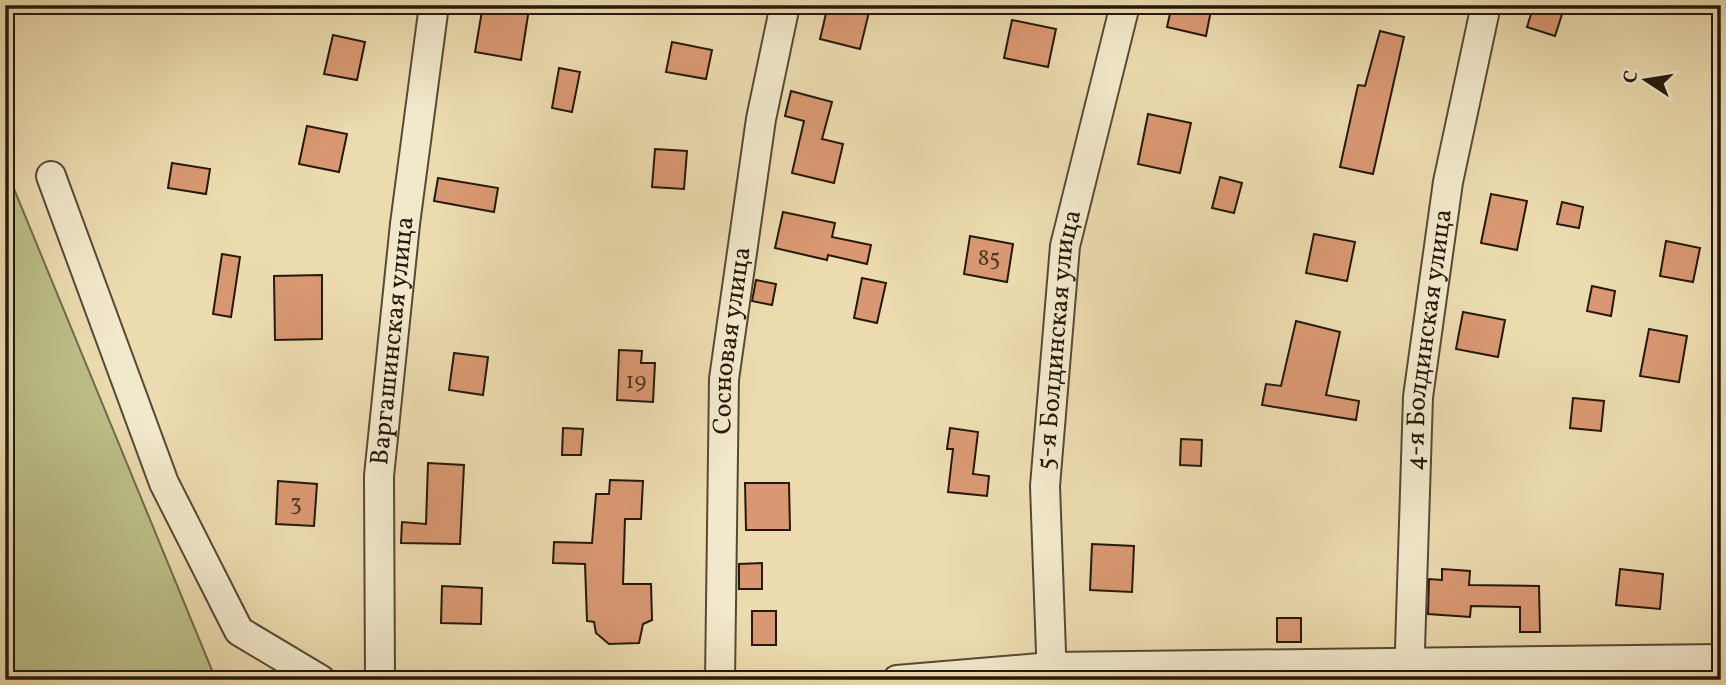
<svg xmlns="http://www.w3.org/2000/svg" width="1726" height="685" viewBox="0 0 1726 685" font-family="Vollkorn,serif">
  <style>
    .green { fill: #bcbf88; stroke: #706c4a; stroke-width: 2 }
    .building { fill: #d99872; stroke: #25190d; stroke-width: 2 }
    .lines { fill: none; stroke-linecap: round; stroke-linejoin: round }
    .street-casing { stroke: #564a36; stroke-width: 32 }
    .street { stroke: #f2e8cb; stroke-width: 28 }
    .labels { text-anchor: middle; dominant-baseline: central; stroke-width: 5; stroke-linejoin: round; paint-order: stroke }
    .number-label { font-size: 23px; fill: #523926 }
    .street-label { font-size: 26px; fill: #25190d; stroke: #f2e8cb }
  </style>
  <rect width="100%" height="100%" fill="#ebdbaf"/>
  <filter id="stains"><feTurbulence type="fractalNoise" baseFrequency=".00286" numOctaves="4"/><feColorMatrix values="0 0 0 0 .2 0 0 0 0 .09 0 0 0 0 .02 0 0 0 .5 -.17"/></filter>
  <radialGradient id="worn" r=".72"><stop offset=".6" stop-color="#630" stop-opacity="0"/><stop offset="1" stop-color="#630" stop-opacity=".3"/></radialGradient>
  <path class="green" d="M 5,167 L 216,680 L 5,680 Z"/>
  <g class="building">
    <path d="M 483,5 L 529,9 L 521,60 L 475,52 Z"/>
    <path d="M 828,5 L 870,8 L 860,49 L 820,39 Z"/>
    <path d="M 1172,5 L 1212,5 L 1206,36 L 1167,27 Z"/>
    <path d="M 1534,5 L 1565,5 L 1555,36 L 1527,27 Z"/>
    <path d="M 1012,20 L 1056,29 L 1048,67 L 1004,58 Z"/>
    <path d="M 1380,31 L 1404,37 L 1373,174 L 1340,167 L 1358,85 L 1365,86 Z"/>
    <path d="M 333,35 L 365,42 L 357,80 L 324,74 Z"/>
    <path d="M 672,42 L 712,50 L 706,79 L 666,72 Z"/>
    <path d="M 559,68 L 580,72 L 572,112 L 552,108 Z"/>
    <path d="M 791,91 L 832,102 L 822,139 L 843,144 L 834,183 L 792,173 L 804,121 L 785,116 Z"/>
    <path d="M 1148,114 L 1191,123 L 1180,173 L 1138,164 Z"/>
    <path d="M 307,126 L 347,134 L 339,172 L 299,164 Z"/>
    <path d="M 655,149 L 687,151 L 684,189 L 652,187 Z"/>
    <path d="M 172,163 L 210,169 L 206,194 L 168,188 Z"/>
    <path d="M 1220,177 L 1242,183 L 1234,213 L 1212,208 Z"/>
    <path d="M 438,178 L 498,188 L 494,212 L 434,201 Z"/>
    <path d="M 1491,194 L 1527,201 L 1517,250 L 1481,243 Z"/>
    <path d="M 1562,202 L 1583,207 L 1579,228 L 1557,224 Z"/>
    <path d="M 783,212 L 835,223 L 832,237 L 871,245 L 867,264 L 828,255 L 827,260 L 775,248 Z"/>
    <path d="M 1314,234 L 1355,242 L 1347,281 L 1306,273 Z"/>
    <path d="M 970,236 L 1013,244 L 1007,282 L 964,274 Z"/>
    <path d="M 1666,241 L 1700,248 L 1693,282 L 1660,276 Z"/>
    <path d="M 222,254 L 240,257 L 231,317 L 213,314 Z"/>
    <path d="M 322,275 L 322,339 L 275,340 L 274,276 Z"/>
    <path d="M 862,278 L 886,283 L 877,323 L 854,318 Z"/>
    <path d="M 756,280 L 776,284 L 772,305 L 752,301 Z"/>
    <path d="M 1592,286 L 1615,291 L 1611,316 L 1587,311 Z"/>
    <path d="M 1463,312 L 1505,320 L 1498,357 L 1456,349 Z"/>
    <path d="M 1296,321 L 1340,332 L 1326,395 L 1359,401 L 1356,420 L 1262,405 L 1266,384 L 1281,386 Z"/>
    <path d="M 1649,329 L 1687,336 L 1679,382 L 1640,376 Z"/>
    <path d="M 619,350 L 642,351 L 641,363 L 655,363 L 653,402 L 617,400 Z"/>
    <path d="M 454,353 L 488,357 L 483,395 L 449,390 Z"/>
    <path d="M 1573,398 L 1604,401 L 1601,431 L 1570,428 Z"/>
    <path d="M 563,428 L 583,429 L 581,455 L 562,455 Z"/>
    <path d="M 950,428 L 978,432 L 973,474 L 989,476 L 987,496 L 948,492 L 953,449 L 947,449 Z"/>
    <path d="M 1181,439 L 1202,440 L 1201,466 L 1180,465 Z"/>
    <path d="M 428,463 L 464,465 L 460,544 L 401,543 L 402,522 L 426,524 Z"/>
    <path d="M 610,480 L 643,481 L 641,519 L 625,519 L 623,584 L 651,584 L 652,620 L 643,624 L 639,643 L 609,644 L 596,633 L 594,622 L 587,621 L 585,564 L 553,563 L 554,542 L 592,543 L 596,494 L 609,494 Z"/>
    <path d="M 278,481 L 317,484 L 314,526 L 276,524 Z"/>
    <path d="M 745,483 L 789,483 L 790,530 L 746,530 Z"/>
    <path d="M 1092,544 L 1134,546 L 1132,592 L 1090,590 Z"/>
    <path d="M 762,563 L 762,589 L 739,589 L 739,564 Z"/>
    <path d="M 1442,569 L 1470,571 L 1469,585 L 1539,586 L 1540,632 L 1520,632 L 1520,607 L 1471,606 L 1470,617 L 1428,614 L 1429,579 L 1442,580 Z"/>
    <path d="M 1620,569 L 1663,574 L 1660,609 L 1616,605 Z"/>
    <path d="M 442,586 L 482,588 L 481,624 L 441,623 Z"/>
    <rect x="752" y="611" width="24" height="34"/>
    <rect x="1277" y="618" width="24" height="24"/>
  </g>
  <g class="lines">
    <g class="street-casing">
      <g id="street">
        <path d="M 51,176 L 164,483 L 239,631 L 321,680"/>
        <path id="s1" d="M 380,680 L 379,476 L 405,224 L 434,5"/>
        <path id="s2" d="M 720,680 L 724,379 L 761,119 L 785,5"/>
        <path d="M 897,680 L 1051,667 L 1721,659"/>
        <path id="s3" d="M 1052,680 L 1045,486 L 1065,246 L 1125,5"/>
        <path id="s4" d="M 1409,680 L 1418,397 L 1448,182 L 1486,5"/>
      </g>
    </g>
    <use href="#street" class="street"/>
  </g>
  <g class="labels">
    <g class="number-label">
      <text x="989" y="259">85</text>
      <text x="636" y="382">19</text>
      <text x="296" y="504">3</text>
    </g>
    <g class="street-label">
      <text stroke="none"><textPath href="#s3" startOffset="341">5-я Болдинская улица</textPath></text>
      <text stroke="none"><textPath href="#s2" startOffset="340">Сосновая улица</textPath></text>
      <text stroke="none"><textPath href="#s4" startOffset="341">4-я Болдинская улица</textPath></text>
      <text stroke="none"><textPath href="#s1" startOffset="340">Варгашинская улица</textPath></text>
    </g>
  </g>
  <rect width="1726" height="685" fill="none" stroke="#ebdbaf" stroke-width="28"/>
  <rect x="7" y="7" width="1712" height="671" fill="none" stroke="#25190d" stroke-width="3.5"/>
  <rect x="14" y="14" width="1698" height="657" fill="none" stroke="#25190d" stroke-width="2"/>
  <g transform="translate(1646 80) rotate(282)" stroke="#f2e8cb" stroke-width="5" paint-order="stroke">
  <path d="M0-5L12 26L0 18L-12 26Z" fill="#25190d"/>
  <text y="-10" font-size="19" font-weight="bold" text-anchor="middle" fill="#25190d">С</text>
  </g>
  <rect width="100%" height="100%" filter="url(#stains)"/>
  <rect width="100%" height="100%" fill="url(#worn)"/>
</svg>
